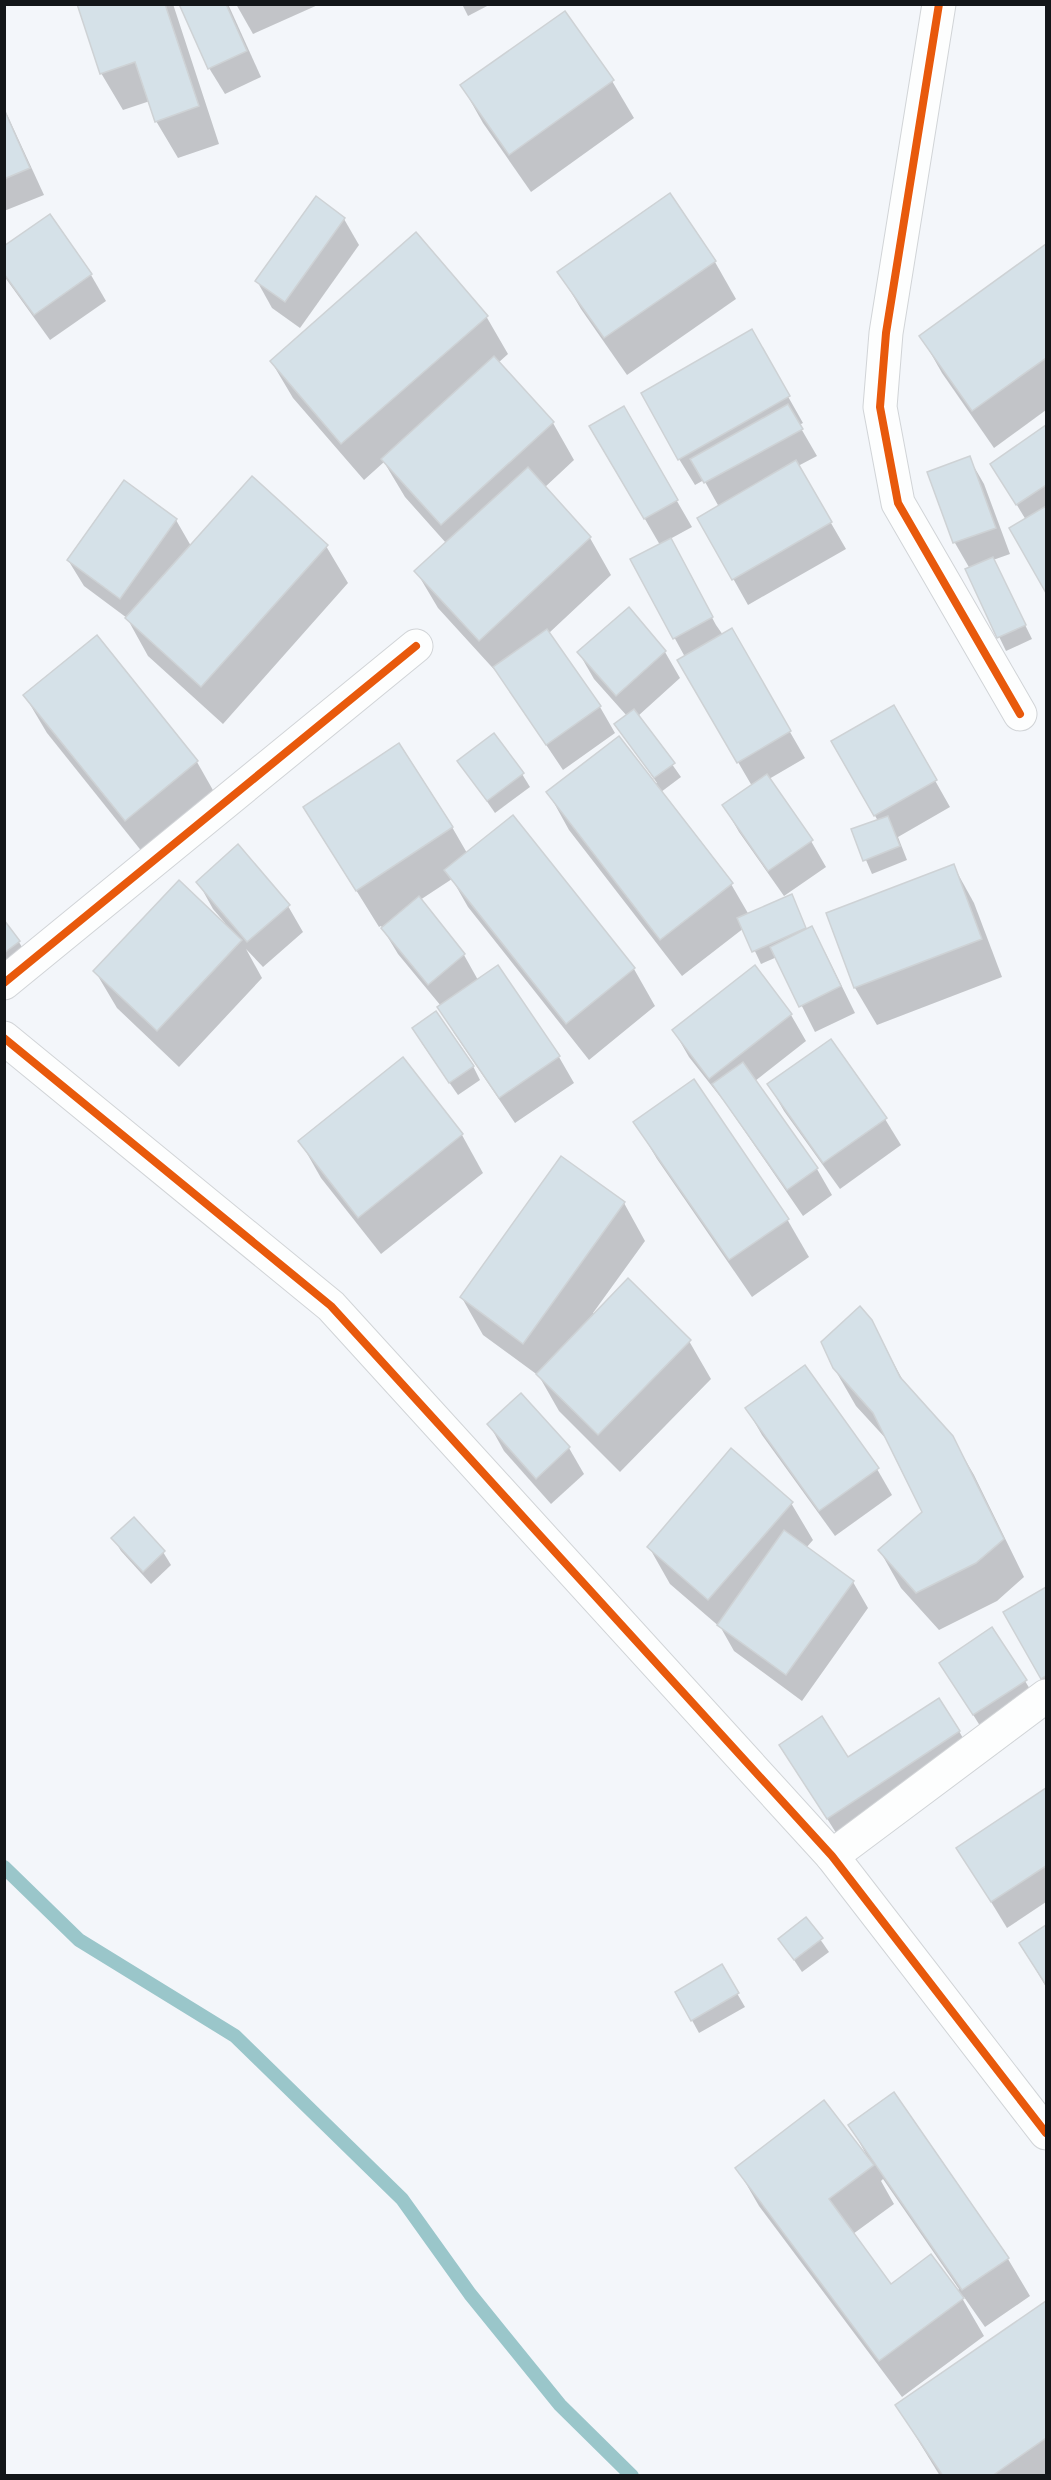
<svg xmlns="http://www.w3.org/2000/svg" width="1051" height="2480" viewBox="0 0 1051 2480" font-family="'Public Sans',sans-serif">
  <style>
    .shadow { fill: #0003; fill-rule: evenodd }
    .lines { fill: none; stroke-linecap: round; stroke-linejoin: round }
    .stream { stroke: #9ac6ca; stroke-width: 14 }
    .building { fill: #d5e1e8; stroke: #ced2d5; stroke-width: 1.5 }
    .minor-casing { stroke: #d1d4d7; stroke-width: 35 }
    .minor { stroke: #fdfefe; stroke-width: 33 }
    .cycleway-casing { stroke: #fff; stroke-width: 11 }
    .cycleway { stroke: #e8590c; stroke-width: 8 }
  </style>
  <rect width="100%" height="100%" fill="#f3f6fa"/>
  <g class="shadow">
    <path d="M 78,4 L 173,4 L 219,144 L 178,158 L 156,121 L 150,101 L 123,110 L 101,73 Z"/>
    <path d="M 181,4 L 228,4 L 261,77 L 225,94 L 209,68 Z"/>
    <path d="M 236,4 L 320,4 L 253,34 Z"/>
    <path d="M 462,4 L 491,4 L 468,16 Z"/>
    <path d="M 612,81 L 634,118 L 531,192 L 483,123 L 462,86 Z"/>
    <path d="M 4,108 L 44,195 L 4,211 Z"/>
    <path d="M 50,216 L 91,275 L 106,301 L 50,340 L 4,276 L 4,248 Z"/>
    <path d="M 344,219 L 359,245 L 300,328 L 272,308 L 257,281 Z"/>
    <path d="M 1046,246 L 1046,410 L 994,448 L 942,373 L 921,336 Z"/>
    <path d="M 715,262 L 736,299 L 627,375 L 581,309 L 559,272 Z"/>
    <path d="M 486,316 L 508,354 L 498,363 L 553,423 L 574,460 L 544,488 L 590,538 L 611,575 L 549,633 L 600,707 L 615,733 L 563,770 L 500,676 L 438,608 L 416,571 L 446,543 L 405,497 L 384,462 L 364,480 L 293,398 L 271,361 Z"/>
    <path d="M 751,331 L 803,423 L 799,425 L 817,456 L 798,466 L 846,549 L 748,605 L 699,518 L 719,507 L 704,480 L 695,485 L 679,459 Z"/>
    <path d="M 623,408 L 692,527 L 670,539 L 716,625 L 723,635 L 731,630 L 805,758 L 769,779 L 811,841 L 826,867 L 784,896 L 739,832 L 724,806 L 752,786 L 679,661 L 685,657 L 632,560 L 660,545 L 591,426 Z"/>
    <path d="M 1046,427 L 1046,590 L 1011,529 L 1026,520 L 992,464 Z"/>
    <path d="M 969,458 L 984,484 L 1010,554 L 993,560 L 1032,639 L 1006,651 L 967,570 L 970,569 L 955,543 L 929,473 Z"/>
    <path d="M 125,482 L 176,520 L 191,546 L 326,546 L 348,583 L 223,724 L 148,656 L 127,618 L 84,586 L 68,560 Z"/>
    <path d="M 629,609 L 665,652 L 680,678 L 638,716 L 681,777 L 661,792 L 731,884 L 749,915 L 791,896 L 807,930 L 811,928 L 826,954 L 855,1013 L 815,1032 L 777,957 L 761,964 L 744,928 L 682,976 L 569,830 L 548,792 L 657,783 L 616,725 L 627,716 L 594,679 L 579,653 Z"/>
    <path d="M 96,637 L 197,762 L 218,799 L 147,858 L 47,733 L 25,696 Z"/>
    <path d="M 894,708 L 950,807 L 898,837 L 907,860 L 872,874 L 853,830 L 878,821 L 833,742 Z"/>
    <path d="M 459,761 L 522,774 L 530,787 L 495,813 Z"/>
    <path d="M 305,808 L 452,827 L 467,853 L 634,969 L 655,1006 L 589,1060 L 468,907 L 452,879 L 420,900 L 464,955 L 478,980 L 559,1057 L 574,1083 L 515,1123 L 454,1033 L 439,1007 L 441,1006 L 398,954 L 381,926 L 379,927 Z"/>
    <path d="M 953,865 L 974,903 L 1002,977 L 877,1025 L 855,988 L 828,913 Z"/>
    <path d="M 198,882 L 288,906 L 303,932 L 263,967 L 246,949 L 262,978 L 179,1067 L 117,1008 L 95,971 L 224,925 L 225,923 L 213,909 Z"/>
    <path d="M 4,923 L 19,942 L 34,968 L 4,991 Z"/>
    <path d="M 754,967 L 791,1015 L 806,1041 L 755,1081 L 817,1169 L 832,1195 L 803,1216 L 726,1104 L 689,1057 L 674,1031 Z"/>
    <path d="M 831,1041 L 885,1119 L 901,1145 L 840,1189 L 784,1111 L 769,1085 Z"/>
    <path d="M 421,1042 L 473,1066 L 480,1080 L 458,1095 Z"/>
    <path d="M 402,1059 L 462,1135 L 483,1173 L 381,1254 L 321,1178 L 300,1141 Z"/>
    <path d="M 635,1122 L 787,1219 L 809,1257 L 752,1297 L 657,1159 Z"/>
    <path d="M 624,1203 L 645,1241 L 593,1313 L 689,1341 L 711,1379 L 620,1472 L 559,1411 L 539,1376 L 483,1335 L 462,1298 Z"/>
    <path d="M 870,1320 L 906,1386 L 952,1437 L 974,1475 L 1024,1577 L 997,1601 L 939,1630 L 901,1588 L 880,1551 L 923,1512 L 889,1442 L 856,1406 L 834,1368 Z"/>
    <path d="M 521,1396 L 569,1448 L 584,1474 L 551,1504 L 504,1451 L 489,1424 Z"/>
    <path d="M 747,1409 L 877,1469 L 892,1495 L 835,1536 L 762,1435 Z"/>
    <path d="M 791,1503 L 813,1540 L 806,1548 L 853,1582 L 868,1608 L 802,1701 L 734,1651 L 721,1628 L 670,1584 L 649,1547 Z"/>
    <path d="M 113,1538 L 163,1552 L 171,1565 L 151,1584 L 121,1551 Z"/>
    <path d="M 1046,1589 L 1046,1687 L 1005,1613 Z"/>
    <path d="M 941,1664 L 1025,1681 L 1041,1707 L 989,1740 Z"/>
    <path d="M 959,1731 L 974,1758 L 843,1844 L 781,1745 L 848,1759 Z"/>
    <path d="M 1046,1790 L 1046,1902 L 1007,1928 L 958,1848 Z"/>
    <path d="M 806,1919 L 829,1952 L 802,1972 L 780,1939 Z"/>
    <path d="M 1046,1926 L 1046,1987 L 1021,1944 Z"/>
    <path d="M 721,1966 L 745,2007 L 699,2033 L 677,1993 Z"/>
    <path d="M 850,2125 L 1008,2259 L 1030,2296 L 985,2327 L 964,2297 L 962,2298 L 984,2336 L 902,2397 L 759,2206 L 737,2168 L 866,2157 L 867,2156 ZM 883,2179 L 959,2289 L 957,2291 L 891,2286 L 853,2234 L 894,2204 L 881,2181 Z"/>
    <path d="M 1046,2303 L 1046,2476 L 940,2476 L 897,2406 Z"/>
  </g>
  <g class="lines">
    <path class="stream" d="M 4,1867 L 79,1940 L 235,2036 L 402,2199 L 470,2294 L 560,2405 L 632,2476"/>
  </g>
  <g class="building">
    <path d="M 77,4 L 165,4 L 199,106 L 155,122 L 135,62 L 100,74 Z"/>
    <path d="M 179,4 L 226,4 L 247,51 L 208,69 Z"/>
    <path d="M 565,11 L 614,80 L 509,155 L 460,85 Z"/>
    <path d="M 4,109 L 30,168 L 4,179 Z"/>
    <path d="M 670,193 L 716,261 L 604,338 L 557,272 Z"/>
    <path d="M 316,196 L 345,218 L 285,302 L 255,281 Z"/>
    <path d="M 50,214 L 92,274 L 34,315 L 4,274 L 4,246 Z"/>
    <path d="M 416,232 L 488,316 L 341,444 L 270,361 Z"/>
    <path d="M 1046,244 L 1046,358 L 972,411 L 919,336 Z"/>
    <path d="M 752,329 L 790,396 L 678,460 L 641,393 Z"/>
    <path d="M 494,356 L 554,422 L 441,525 L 381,459 Z"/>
    <path d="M 788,404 L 803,429 L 704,483 L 690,459 Z"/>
    <path d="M 624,406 L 678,500 L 644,519 L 589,426 Z"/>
    <path d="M 1046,425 L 1046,485 L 1016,505 L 990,464 Z"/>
    <path d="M 970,456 L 996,528 L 953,543 L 927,472 Z"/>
    <path d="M 796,460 L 832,522 L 732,580 L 697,518 Z"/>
    <path d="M 528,467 L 591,537 L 479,641 L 414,571 Z"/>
    <path d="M 252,476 L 328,545 L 201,687 L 125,618 Z"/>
    <path d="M 124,480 L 177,519 L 120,599 L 67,560 Z"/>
    <path d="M 1046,506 L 1046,593 L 1009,528 Z"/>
    <path d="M 671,538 L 713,617 L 673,639 L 630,559 Z"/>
    <path d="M 993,557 L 1026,625 L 997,638 L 965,569 Z"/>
    <path d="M 629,607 L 666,651 L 616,696 L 577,652 Z"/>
    <path d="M 732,628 L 791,731 L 737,763 L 677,660 Z"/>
    <path d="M 547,629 L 601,706 L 546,745 L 493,667 Z"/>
    <path d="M 97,635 L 198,761 L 125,821 L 23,695 Z"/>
    <path d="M 894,705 L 937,780 L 874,816 L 831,741 Z"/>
    <path d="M 634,709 L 675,763 L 654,778 L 614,724 Z"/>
    <path d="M 494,733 L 524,773 L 487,801 L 457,761 Z"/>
    <path d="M 619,736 L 733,883 L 660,940 L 546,792 Z"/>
    <path d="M 399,743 L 453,827 L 356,891 L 303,807 Z"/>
    <path d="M 767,774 L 813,840 L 768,871 L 722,805 Z"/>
    <path d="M 513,815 L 635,968 L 566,1024 L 444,870 Z"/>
    <path d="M 888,816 L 900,846 L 863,861 L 851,829 Z"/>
    <path d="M 238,844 L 290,905 L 247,942 L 196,882 Z"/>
    <path d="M 954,864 L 982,939 L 854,988 L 826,913 Z"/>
    <path d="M 179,880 L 242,940 L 157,1031 L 93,971 Z"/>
    <path d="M 792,894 L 806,928 L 752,952 L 737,918 Z"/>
    <path d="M 419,896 L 465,954 L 428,985 L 381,928 Z"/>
    <path d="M 4,920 L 20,941 L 4,953 Z"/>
    <path d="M 812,926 L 841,986 L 799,1007 L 770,947 Z"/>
    <path d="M 498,965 L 560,1056 L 499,1098 L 437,1007 Z"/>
    <path d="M 755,965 L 792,1014 L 709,1079 L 672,1030 Z"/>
    <path d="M 436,1011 L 474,1066 L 449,1083 L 412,1028 Z"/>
    <path d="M 831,1039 L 887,1118 L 823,1163 L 767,1084 Z"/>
    <path d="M 403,1057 L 463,1134 L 358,1218 L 298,1141 Z"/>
    <path d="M 743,1062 L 818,1168 L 787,1190 L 712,1084 Z"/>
    <path d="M 694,1079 L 789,1219 L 729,1260 L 633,1122 Z"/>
    <path d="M 561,1156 L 625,1202 L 523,1344 L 460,1297 Z"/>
    <path d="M 628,1278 L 691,1340 L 598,1435 L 536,1374 Z"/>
    <path d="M 860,1306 L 872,1320 L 900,1377 L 953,1436 L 1004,1539 L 976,1563 L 916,1593 L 878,1550 L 922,1512 L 873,1413 L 833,1368 L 821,1342 Z"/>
    <path d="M 805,1365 L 879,1468 L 819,1511 L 745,1408 Z"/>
    <path d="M 521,1393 L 570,1447 L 536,1479 L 487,1424 Z"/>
    <path d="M 731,1448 L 793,1502 L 708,1600 L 647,1547 Z"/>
    <path d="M 134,1517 L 165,1551 L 143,1572 L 111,1538 Z"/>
    <path d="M 784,1530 L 854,1581 L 786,1675 L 717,1625 Z"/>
    <path d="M 1046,1587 L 1046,1676 L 1041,1679 L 1003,1612 Z"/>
    <path d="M 992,1627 L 1027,1680 L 973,1715 L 939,1663 Z"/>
    <path d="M 939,1698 L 960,1731 L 827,1819 L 779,1745 L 822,1716 L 848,1757 Z"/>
    <path d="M 1046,1788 L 1046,1866 L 991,1902 L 956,1848 Z"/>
    <path d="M 806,1917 L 823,1938 L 794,1960 L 778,1939 Z"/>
    <path d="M 1046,1925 L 1046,1985 L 1019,1943 Z"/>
    <path d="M 722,1964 L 739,1993 L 691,2021 L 675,1992 Z"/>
    <path d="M 894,2092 L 1009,2258 L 962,2290 L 848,2125 Z"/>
    <path d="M 824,2100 L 874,2165 L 829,2199 L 891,2284 L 931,2254 L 964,2298 L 879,2361 L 735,2168 Z"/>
    <path d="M 1046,2301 L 1046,2438 L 992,2476 L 943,2476 L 895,2405 Z"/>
  </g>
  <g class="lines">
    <g class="minor-casing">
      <g id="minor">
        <path d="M 939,4 L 886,333 L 880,407 L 898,503 L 1020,714"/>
        <path d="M 4,983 L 416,646"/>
        <path d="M 4,1038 L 331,1306 L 832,1856 L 1046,2133"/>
        <path d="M 832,1856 L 1046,1696"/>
      </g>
    </g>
    <use href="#minor" class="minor"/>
    <g class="cycleway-casing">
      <g id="cycleway">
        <path d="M 939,4 L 886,333 L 880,407 L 898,503 L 1020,714"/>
        <path d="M 4,983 L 416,646"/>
        <path d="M 4,1038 L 331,1306 L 832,1856 L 1046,2133"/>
      </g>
    </g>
    <use href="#cycleway" class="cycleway"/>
  </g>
  <rect width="1051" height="2480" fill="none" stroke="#131619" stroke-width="12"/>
</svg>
